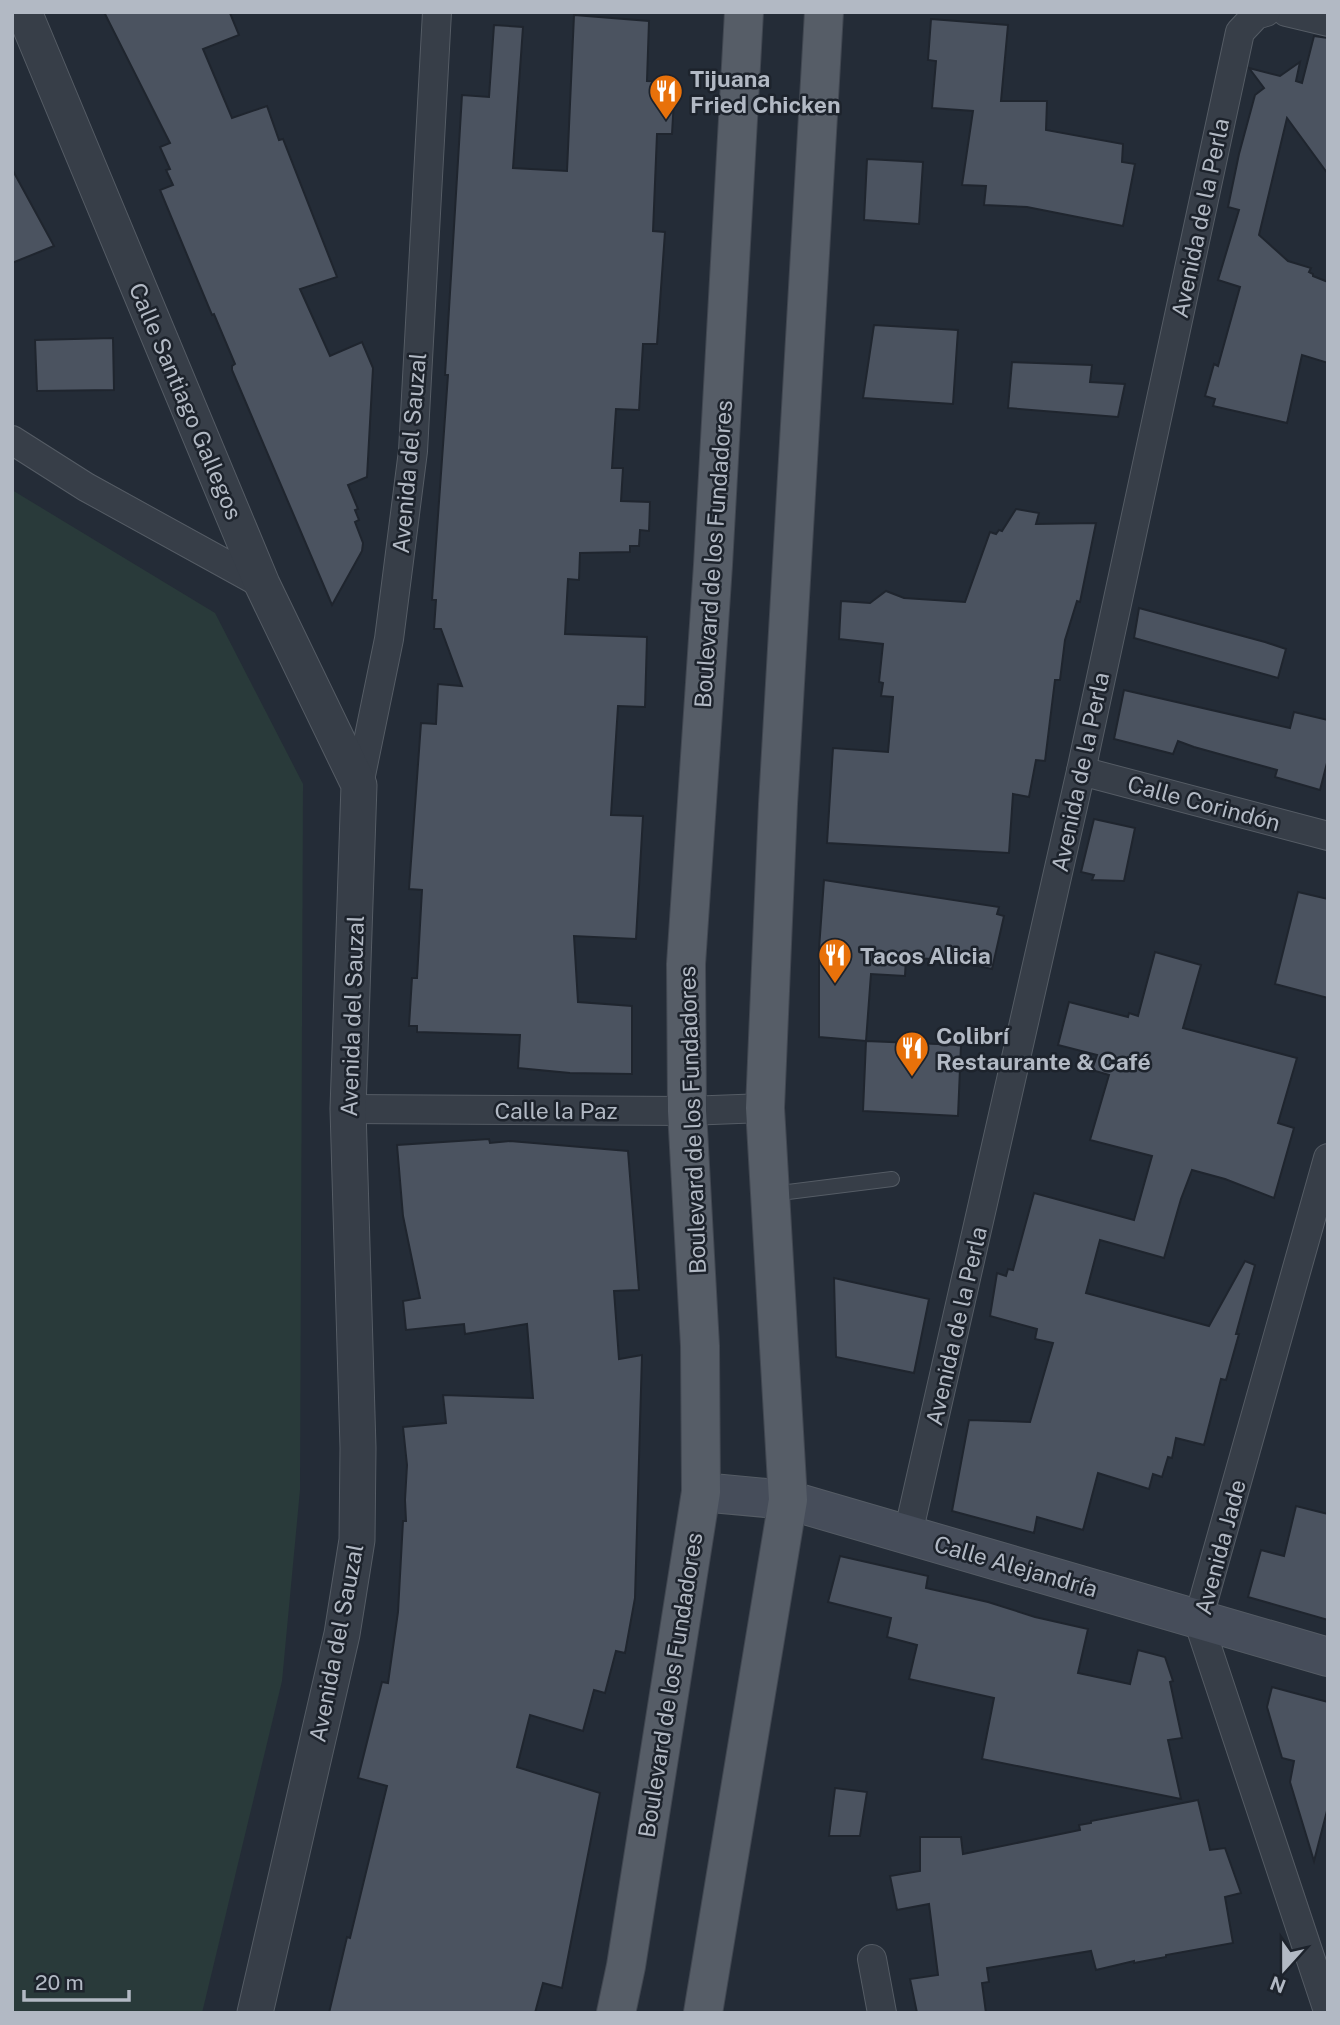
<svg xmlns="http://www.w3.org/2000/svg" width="1340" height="2025" viewBox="0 0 1340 2025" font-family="'Public Sans',sans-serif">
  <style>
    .green { fill: #293a3a }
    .building { fill: #4b5360; stroke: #1f252e; stroke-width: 2 }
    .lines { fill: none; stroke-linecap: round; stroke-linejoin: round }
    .service-casing { stroke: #555c65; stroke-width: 16 }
    .minor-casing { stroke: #555c65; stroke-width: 30 }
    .tertiary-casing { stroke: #555c65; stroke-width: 37 }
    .secondary-casing { stroke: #555c65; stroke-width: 40 }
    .primary-casing { stroke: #414751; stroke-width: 40 }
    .service { stroke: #373e48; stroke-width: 14 }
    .minor { stroke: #373e48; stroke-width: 28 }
    .tertiary { stroke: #373e48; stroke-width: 35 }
    .secondary { stroke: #464d5a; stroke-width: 38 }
    .primary { stroke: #565d67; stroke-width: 38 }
    .labels { text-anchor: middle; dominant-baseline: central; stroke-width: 5; stroke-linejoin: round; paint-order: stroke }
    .poi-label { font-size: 23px; font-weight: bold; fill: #b2b9c4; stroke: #1d232c; text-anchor: start }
    .street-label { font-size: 23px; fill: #b2b9c4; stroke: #1d232c }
  </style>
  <rect width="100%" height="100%" fill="#242c37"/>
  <path class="green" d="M 12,490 L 215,613 L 303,784 L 300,1490 L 282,1681 L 202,2013 L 12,2013 Z"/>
  <g class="building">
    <path d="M 104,12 L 230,13 L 239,35 L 203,49 L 232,118 L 267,106 L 279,140 L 283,139 L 337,277 L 300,289 L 330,356 L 362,342 L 373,368 L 367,477 L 348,485 L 358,509 L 355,510 L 359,520 L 355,522 L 363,543 L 362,551 L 332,605 L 232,370 L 232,366 L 235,364 L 214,314 L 212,315 L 160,190 L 173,185 L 166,170 L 170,169 L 160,147 L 170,143 Z"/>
    <path d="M 574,15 L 649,21 L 647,81 L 675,82 L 672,134 L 657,134 L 653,231 L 665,232 L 657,344 L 643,344 L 639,410 L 616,409 L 612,468 L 623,468 L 621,501 L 650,502 L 649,531 L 640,530 L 639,546 L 630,546 L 630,552 L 580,553 L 579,580 L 568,579 L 565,634 L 647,637 L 645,707 L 618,706 L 611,815 L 643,816 L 636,939 L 574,936 L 578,1002 L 632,1006 L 632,1074 L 570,1073 L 518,1068 L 520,1035 L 417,1032 L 417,1026 L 409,1026 L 412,978 L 417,978 L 422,890 L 409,889 L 421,723 L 436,724 L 438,684 L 462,686 L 441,629 L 434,629 L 436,600 L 432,600 L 448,375 L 445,375 L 462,95 L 489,97 L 494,25 L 523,27 L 513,168 L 567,171 Z"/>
    <path d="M 931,19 L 1008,25 L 1001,101 L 1047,101 L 1046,130 L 1123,144 L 1122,162 L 1135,164 L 1123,226 L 1027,207 L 984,205 L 986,186 L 962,185 L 973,111 L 932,108 L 936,61 L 928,60 Z"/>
    <path d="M 1314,36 L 1328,38 L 1328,174 L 1287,118 L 1259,235 L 1288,261 L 1311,268 L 1309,272 L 1313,274 L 1313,276 L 1328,282 L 1328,363 L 1302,355 L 1287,423 L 1213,406 L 1215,399 L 1205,396 L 1214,364 L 1218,366 L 1240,287 L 1218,280 L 1239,210 L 1228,207 L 1239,154 L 1255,95 L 1264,88 L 1249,68 L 1280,76 L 1300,62 L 1296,81 L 1302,83 Z"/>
    <path d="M 867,159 L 923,162 L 919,224 L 864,220 Z"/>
    <path d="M 12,169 L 54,246 L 12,263 Z"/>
    <path d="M 874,325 L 958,330 L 953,404 L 863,398 Z"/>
    <path d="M 113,338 L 114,390 L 37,391 L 35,340 Z"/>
    <path d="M 1012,362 L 1092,365 L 1090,382 L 1125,384 L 1118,417 L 1008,408 Z"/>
    <path d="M 1016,509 L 1039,513 L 1036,524 L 1096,523 L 1080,602 L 1077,601 L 1065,640 L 1060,680 L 1055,680 L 1045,761 L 1036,760 L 1029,797 L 1013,794 L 1009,853 L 827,843 L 833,748 L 888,752 L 893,697 L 881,696 L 883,683 L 879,682 L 883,644 L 839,639 L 841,601 L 870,603 L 886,591 L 904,598 L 965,602 L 990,532 L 996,534 L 999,530 L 1002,531 Z"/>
    <path d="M 1139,608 L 1265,642 L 1286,649 L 1278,678 L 1134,638 Z"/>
    <path d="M 1124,690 L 1290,728 L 1294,712 L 1328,720 L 1328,759 L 1320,790 L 1275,777 L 1277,770 L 1194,747 L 1178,741 L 1173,754 L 1114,739 Z"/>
    <path d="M 1094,819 L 1135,828 L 1124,881 L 1092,880 L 1094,875 L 1081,872 Z"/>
    <path d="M 824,880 L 999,907 L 997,914 L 1004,916 L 992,969 L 932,956 L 931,959 L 906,957 L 905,976 L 871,974 L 866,1041 L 819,1037 L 819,949 Z"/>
    <path d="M 1298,892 L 1328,899 L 1328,998 L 1275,984 Z"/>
    <path d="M 1155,952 L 1201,965 L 1183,1028 L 1297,1058 L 1278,1123 L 1294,1128 L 1274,1198 L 1225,1179 L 1192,1170 L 1181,1199 L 1164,1258 L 1100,1240 L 1086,1293 L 1209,1326 L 1245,1261 L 1255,1265 L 1236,1334 L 1239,1334 L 1226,1380 L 1221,1379 L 1204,1445 L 1176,1438 L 1172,1458 L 1168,1457 L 1162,1477 L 1153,1474 L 1149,1489 L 1098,1473 L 1083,1530 L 1037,1517 L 1034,1533 L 952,1511 L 969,1420 L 1030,1422 L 1053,1343 L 1035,1339 L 1037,1329 L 990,1316 L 997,1273 L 1006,1276 L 1008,1269 L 1013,1270 L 1034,1193 L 1134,1220 L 1152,1156 L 1090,1140 L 1109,1075 L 1092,1070 L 1097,1055 L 1058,1045 L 1069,1002 L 1128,1017 L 1129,1013 L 1138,1016 Z"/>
    <path d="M 866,1041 L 961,1045 L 958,1116 L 863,1111 Z"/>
    <path d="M 489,1139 L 490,1143 L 510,1141 L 628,1151 L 639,1290 L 614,1291 L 619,1359 L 642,1355 L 635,1598 L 625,1653 L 616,1651 L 605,1693 L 594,1690 L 583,1731 L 530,1715 L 517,1767 L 600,1793 L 562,1988 L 543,1983 L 535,2013 L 329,2013 L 347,1937 L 350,1938 L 387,1786 L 358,1778 L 382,1682 L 388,1683 L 398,1612 L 403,1521 L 406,1521 L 405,1500 L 407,1465 L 403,1427 L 446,1423 L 443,1395 L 533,1398 L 527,1324 L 465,1334 L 464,1324 L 406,1330 L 403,1301 L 420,1298 L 403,1216 L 397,1145 Z"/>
    <path d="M 834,1278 L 929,1299 L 914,1373 L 836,1357 Z"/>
    <path d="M 1296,1506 L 1328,1514 L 1328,1620 L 1248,1597 L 1261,1550 L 1284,1556 Z"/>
    <path d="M 840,1556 L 928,1576 L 926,1588 L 988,1602 L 1035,1617 L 1088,1629 L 1078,1673 L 1130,1684 L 1138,1650 L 1165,1657 L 1173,1681 L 1170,1682 L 1182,1738 L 1168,1740 L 1181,1799 L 982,1759 L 994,1698 L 909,1679 L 917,1645 L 887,1637 L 891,1618 L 828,1602 Z"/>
    <path d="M 1272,1687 L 1328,1702 L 1328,1807 L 1314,1861 L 1290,1782 L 1294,1761 L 1282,1758 L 1267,1707 Z"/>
    <path d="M 835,1788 L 867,1792 L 860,1836 L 829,1836 Z"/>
    <path d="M 1198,1800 L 1210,1850 L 1225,1848 L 1241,1893 L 1225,1897 L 1233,1943 L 1166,1955 L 1166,1957 L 1134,1963 L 1134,1961 L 1096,1970 L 1091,1951 L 987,1968 L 989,1982 L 982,1983 L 986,2013 L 917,2013 L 910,1979 L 938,1975 L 929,1904 L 897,1910 L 890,1876 L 920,1871 L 920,1837 L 961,1837 L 963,1854 L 1080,1830 L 1079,1825 L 1091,1823 L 1091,1821 Z"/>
  </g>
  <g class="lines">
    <g class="service-casing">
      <path id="service" d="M 772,1194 L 892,1179"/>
    </g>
    <g class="minor-casing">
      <g id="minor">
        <path d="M 1286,12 L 1328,22"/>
        <path d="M 12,440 L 86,487 L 262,584"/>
        <path d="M 1081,771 L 1328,836"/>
        <path d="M 359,785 L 389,639 L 413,451 L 437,12"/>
        <path d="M 348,1109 L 687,1111 L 765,1108"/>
        <path d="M 1328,1158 L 1198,1620 L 1328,2011"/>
        <path d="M 908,1534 L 1081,771 L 1240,32 L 1256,15 L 1266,12"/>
        <path d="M 872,1959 L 882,2013"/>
      </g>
    </g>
    <g class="tertiary-casing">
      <path id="tertiary" d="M 24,12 L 262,584 L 359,785 L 348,1109 L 358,1448 L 357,1540 L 342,1634 L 255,2013"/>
    </g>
    <g class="secondary-casing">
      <path id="secondary" d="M 701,1492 L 788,1500 L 1328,1657"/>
    </g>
    <g class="primary-casing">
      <g id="primary">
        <path d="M 616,2013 L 626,1966 L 701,1492 L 700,1346 L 687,1111 L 686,964 L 713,565 L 744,12"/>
        <path d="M 703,2013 L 788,1500 L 765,1108 L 778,804 L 824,12"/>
      </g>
    </g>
    <use href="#service" class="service"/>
    <use href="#minor" class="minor"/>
    <use href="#tertiary" class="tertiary"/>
    <use href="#secondary" class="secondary"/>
    <use href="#primary" class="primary"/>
  </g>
  <defs>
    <g id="restaurant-pin" transform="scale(1.75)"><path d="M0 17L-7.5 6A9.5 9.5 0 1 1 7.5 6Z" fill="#e8710a" stroke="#1d232c"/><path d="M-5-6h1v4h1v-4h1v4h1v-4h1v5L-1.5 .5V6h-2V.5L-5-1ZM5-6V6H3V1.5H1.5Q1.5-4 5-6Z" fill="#fff"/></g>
  </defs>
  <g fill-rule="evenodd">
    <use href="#restaurant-pin" x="666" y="91"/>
    <use href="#restaurant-pin" x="835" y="955"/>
    <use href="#restaurant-pin" x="912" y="1048"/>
  </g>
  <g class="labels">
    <g class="poi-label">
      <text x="690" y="78">Tijuana<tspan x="690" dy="26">Fried Chicken</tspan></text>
      <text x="860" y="955">Tacos Alicia</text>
      <text x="936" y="1035">Colibrí<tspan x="936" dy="26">Restaurante &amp; Café</tspan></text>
    </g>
    <g class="street-label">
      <text transform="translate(1200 218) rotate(-78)">Avenida de la Perla</text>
      <text transform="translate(186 401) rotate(67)">Calle Santiago Gallegos</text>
      <text transform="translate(409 453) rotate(-85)">Avenida del Sauzal</text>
      <text transform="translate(713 554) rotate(-86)">Boulevard de los Fundadores</text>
      <text transform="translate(1080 772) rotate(-78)">Avenida de la Perla</text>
      <text transform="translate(1204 803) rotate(15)">Calle Corindón</text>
      <text transform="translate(352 1016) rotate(-88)">Avenida del Sauzal</text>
      <text x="556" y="1110">Calle la Paz</text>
      <text transform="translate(692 1120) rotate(-92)">Boulevard de los Fundadores</text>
      <text transform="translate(956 1326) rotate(-77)">Avenida de la Perla</text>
      <text transform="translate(1220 1547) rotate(-75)">Avenida Jade</text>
      <text transform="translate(1016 1566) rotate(16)">Calle Alejandría</text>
      <text transform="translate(336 1643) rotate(-79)">Avenida del Sauzal</text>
      <text transform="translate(670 1685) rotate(-81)">Boulevard de los Fundadores</text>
    </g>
  </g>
  <rect width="1340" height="2025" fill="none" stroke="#b2b9c4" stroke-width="28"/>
  <g transform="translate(1284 1969) rotate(201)" stroke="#1d232c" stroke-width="5" paint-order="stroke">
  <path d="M0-5L12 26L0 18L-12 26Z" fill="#b2b9c4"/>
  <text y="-10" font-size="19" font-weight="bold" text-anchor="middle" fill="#b2b9c4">N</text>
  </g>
  <path d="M24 1990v10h105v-10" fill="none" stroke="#b2b9c4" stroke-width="3.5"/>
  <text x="35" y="1990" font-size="21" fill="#b2b9c4" stroke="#1d232c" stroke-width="5" paint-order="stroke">20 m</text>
</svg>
